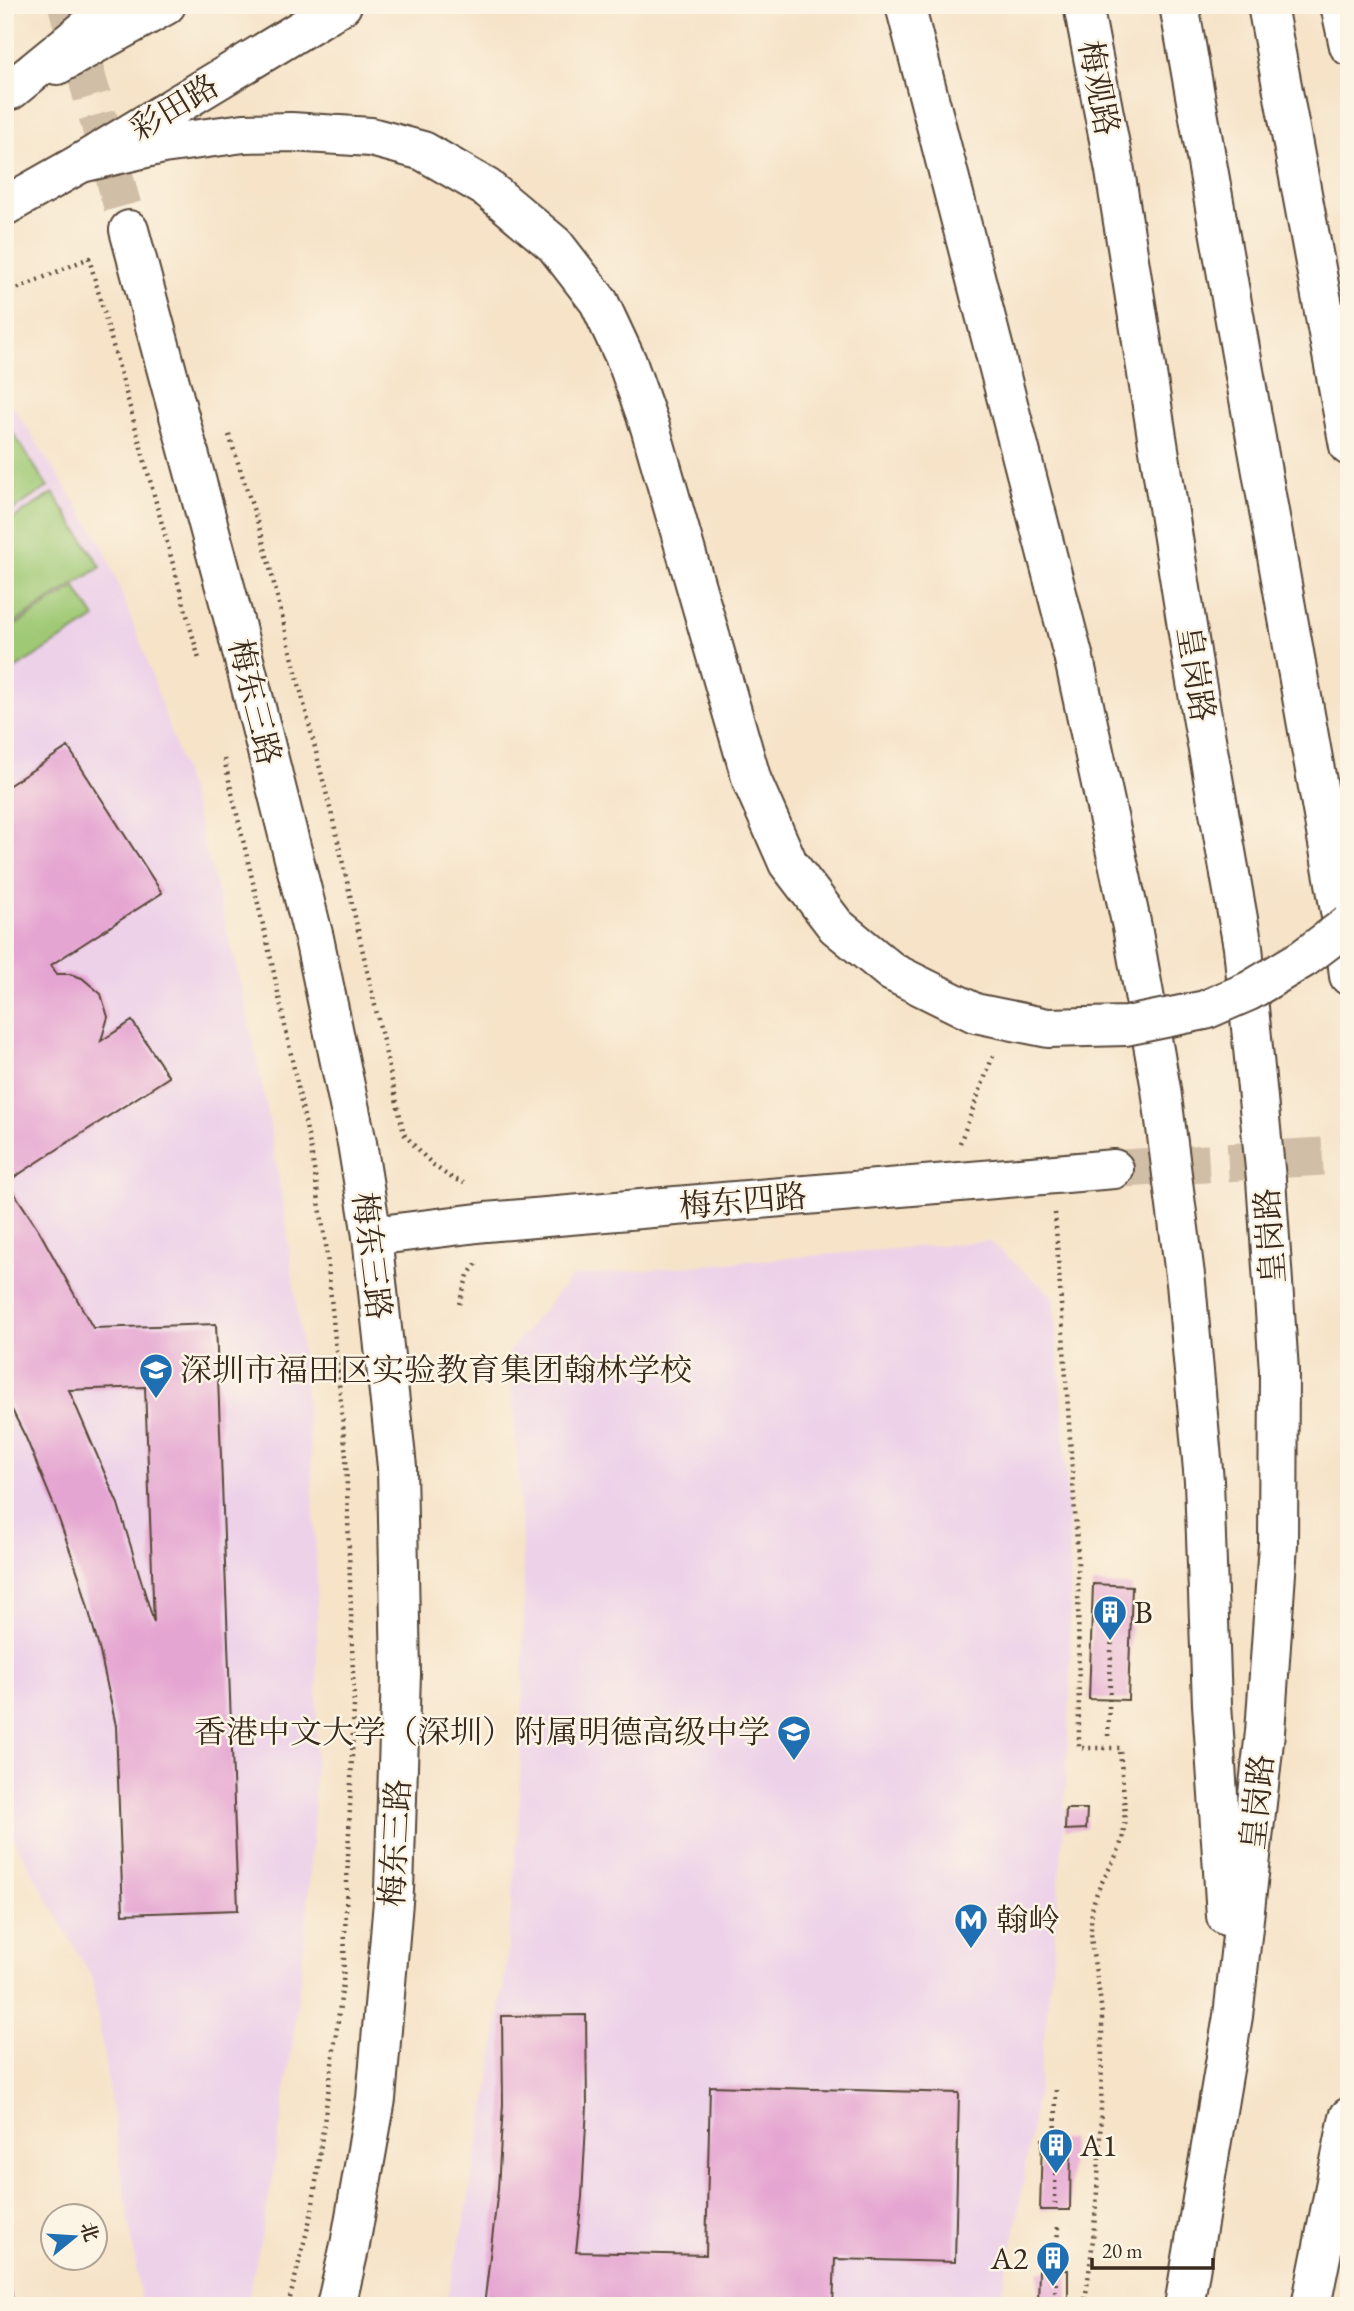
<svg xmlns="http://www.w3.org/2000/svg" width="1354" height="2311" viewBox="0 0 1354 2311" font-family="'EB Garamond','Noto Serif SC',serif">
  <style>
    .built { fill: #edd1e9 }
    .green { fill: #9fc975; stroke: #6d7a4a; stroke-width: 2 }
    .building { fill: #e5a5d2; fill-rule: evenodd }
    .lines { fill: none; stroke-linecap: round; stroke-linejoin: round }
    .street-tunnel { stroke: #d1bea6; stroke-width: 38; stroke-dasharray: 38 19; stroke-linecap: butt }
    .secondary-tunnel { stroke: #d1bea6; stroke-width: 38; stroke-dasharray: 38 19; stroke-linecap: butt }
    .street-casing { stroke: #574638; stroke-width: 42 }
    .secondary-casing { stroke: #574638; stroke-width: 42 }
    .primary-casing { stroke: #574638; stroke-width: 42 }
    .highway-casing { stroke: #574638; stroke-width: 42 }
    .path { stroke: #574638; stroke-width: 4.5; stroke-dasharray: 2 5; stroke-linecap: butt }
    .street { stroke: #fff; stroke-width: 38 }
    .secondary { stroke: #fff; stroke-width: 38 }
    .primary { stroke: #fff; stroke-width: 38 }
    .highway { stroke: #fff; stroke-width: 38 }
    .highway-bridge-casing { stroke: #574638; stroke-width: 42; stroke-linecap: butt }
    .highway-bridge { stroke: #fff; stroke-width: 38 }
    .labels { text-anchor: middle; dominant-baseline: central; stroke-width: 5; stroke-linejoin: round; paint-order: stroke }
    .street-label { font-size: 32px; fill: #3b2a1e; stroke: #fcf5e5 }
    .poi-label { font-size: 32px; fill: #3b2a1e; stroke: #fcf5e5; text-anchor: start }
  </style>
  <rect width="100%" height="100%" fill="#fcf5e5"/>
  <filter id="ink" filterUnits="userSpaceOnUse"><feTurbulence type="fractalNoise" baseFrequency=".0143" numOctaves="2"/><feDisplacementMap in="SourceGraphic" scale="14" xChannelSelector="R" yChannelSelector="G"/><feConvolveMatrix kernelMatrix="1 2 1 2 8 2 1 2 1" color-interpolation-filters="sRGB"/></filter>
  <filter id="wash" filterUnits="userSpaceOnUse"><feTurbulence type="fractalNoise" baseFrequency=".00686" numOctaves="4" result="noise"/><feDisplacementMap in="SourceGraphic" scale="28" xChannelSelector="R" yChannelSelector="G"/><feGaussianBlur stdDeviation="1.57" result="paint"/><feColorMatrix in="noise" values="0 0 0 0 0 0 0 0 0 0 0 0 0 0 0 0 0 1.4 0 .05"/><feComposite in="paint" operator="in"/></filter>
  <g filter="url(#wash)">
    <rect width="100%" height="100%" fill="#f6e3c8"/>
    <g class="built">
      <path d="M 5,394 L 103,545 L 145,655 L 182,766 L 214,879 L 243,993 L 267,1108 L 286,1224 L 301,1341 L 311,1458 L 317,1576 L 317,1693 L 314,1811 L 306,1928 L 291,2055 L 272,2181 L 247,2306 L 142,2306 L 92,1978 L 5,1823 Z"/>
      <path d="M 989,1241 L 1053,1296 L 1064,1428 L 1070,1561 L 1070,1693 L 1064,1826 L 1053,1957 L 1038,2089 L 1017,2220 L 999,2306 L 445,2306 L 465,2217 L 489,2089 L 507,1959 L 518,1829 L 523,1698 L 524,1582 L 518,1466 L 509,1351 L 572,1276 Z"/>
    </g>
    <g class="green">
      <path d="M 5,421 L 48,487 L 5,515 Z"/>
      <path d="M 53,493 L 101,567 L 5,629 L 5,524 Z"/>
      <path d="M 75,587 L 95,618 L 5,675 L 5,632 Z"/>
    </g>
    <g id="blocks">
      <g class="building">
        <path d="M 68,747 L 162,893 L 51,965 L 57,974 L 70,974 L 82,978 L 101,994 L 108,1017 L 101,1041 L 132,1021 L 169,1077 L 7,1182 L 38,1229 L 93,1328 L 216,1324 L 238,1910 L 123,1914 L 116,1726 L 100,1652 L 80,1579 L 55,1508 L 26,1438 L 5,1396 L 5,788 ZM 145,1387 L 154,1623 L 118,1504 L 69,1390 Z"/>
        <path d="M 1093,1584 L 1132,1586 L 1128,1700 L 1089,1699 Z"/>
        <path d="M 1066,1809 L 1087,1809 L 1086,1829 L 1065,1830 Z"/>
        <path d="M 586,2015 L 587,2106 L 582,2197 L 576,2252 L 706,2255 L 710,2086 L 959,2093 L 955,2262 L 835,2259 L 833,2306 L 594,2306 L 570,2302 L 570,2306 L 484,2306 L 498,2189 L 503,2104 L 502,2016 Z"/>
        <path d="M 1042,2139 L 1071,2139 L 1070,2210 L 1040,2210 Z"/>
        <path d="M 5,2256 L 7,2256 L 13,2306 L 5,2306 Z"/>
        <path d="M 1039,2270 L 1068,2270 L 1068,2306 L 1038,2306 Z"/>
      </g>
    </g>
  </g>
  <g filter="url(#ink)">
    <use href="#blocks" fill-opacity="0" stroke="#574638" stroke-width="2"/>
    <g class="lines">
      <path class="street-tunnel" d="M 1114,1169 L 1349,1155"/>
      <path class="secondary-tunnel" d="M 67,5 L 129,230"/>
      <g class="street-casing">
        <path id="street" d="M 372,1236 L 486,1222 L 1114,1169"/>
      </g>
      <g class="secondary-casing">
        <path id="secondary" d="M 129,230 L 235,624 L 314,938 L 357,1143 L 372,1236 L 397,1467 L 401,1674 L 394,1890 L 376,2099 L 350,2245 L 336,2306"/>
      </g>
      <g class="primary-casing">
        <g id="primary">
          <path d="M 57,65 L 166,5"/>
          <path d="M 5,206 L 81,163 L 342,5"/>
        </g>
      </g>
      <g class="highway-casing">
        <g id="highway">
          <path d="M 1083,5 L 1115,171 L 1194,671 L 1243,947 L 1266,1179 L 1279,1371 L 1278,1544 L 1265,1732 L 1233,2016 L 1184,2306"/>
          <path d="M 1179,5 L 1345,939 L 1349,976"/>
          <path d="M 1267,5 L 1349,446"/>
          <path d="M 1340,5 L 1349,46"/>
          <path d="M 11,90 L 115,5"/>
          <path d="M 81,163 L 163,144 L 244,133 L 291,132 L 371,137 L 423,151 L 487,188"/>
          <path d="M 1074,659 L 1132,927 L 1161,1089 L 1186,1283 L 1204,1481 L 1212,1704 L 1226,1916"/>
          <path d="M 1311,2306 L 1349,2117"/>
        </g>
      </g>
      <g class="path">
        <path d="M 5,294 L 89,258 L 199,659"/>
        <path d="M 229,435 L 262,536 L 334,824 L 404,1134 C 422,1154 438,1174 464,1183"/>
        <path d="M 224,759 L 271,959 L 311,1150 L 326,1245 L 346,1457 L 354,1706 L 343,1983 L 312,2211 L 288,2306"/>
        <path d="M 960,1143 L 993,1056"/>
        <path d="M 1055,1213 L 1078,1558 L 1079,1748 L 1120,1748 C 1121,1773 1129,1820 1121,1843 C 1114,1866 1094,1888 1092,1912 C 1087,1949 1102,1986 1102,2023 C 1102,2114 1099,2216 1084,2306"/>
        <path d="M 459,1304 L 468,1275 L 476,1264"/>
        <path d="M 1108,1736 L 1113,1600"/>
        <path d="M 1055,2204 L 1056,2089"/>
        <path d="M 1055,2306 L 1058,2224"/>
      </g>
      <use href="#street" class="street"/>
      <use href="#secondary" class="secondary"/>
      <use href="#primary" class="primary"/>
      <use href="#highway" class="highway"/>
      <g class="highway-bridge-casing">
        <g id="highway-bridge">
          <path d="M 905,5 L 1074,659"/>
          <path d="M 487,188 L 555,245 L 599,302 L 627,362 L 650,427 L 752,781 L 788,863 L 836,926 L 892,972 L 975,1013 L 1048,1028 L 1126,1026 L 1205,1010 L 1249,991 L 1304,958 L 1349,924"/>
        </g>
      </g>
      <use href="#highway-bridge" class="highway-bridge"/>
    </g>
  </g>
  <defs>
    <g id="school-pin" transform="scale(1.75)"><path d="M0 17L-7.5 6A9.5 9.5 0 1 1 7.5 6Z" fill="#1f6fb2" stroke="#fcf5e5"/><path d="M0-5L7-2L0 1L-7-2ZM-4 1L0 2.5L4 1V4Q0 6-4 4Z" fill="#fff"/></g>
    <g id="building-pin" transform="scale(1.75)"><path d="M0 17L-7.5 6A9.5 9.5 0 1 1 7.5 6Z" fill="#1f6fb2" stroke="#fcf5e5"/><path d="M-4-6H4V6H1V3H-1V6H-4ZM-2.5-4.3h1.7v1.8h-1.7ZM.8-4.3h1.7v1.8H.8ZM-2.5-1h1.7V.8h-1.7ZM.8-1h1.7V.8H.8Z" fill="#fff"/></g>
    <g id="metro-pin" transform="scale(1.75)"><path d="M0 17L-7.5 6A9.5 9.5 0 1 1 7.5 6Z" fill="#1f6fb2" stroke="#fcf5e5"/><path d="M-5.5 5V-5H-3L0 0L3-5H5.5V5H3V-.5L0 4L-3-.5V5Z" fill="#fff"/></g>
  </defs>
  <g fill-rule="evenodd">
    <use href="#school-pin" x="156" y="1370"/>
    <use href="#building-pin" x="1110" y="1612"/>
    <use href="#school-pin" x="794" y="1732"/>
    <use href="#metro-pin" x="971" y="1920"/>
    <use href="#building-pin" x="1056" y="2145"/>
    <use href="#building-pin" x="1053" y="2258"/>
  </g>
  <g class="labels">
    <g class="street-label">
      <text transform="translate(1099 88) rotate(79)">梅观路</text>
      <text transform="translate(174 107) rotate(-31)">彩田路</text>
      <text transform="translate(1196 674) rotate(81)">皇岗路</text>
      <text transform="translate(255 702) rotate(76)">梅东三路</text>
      <text transform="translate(743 1201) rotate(-5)">梅东四路</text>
      <text transform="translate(1270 1236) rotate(-94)">皇岗路</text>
      <text transform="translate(372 1256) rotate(83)">梅东三路</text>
      <text transform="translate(1257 1802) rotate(-84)">皇岗路</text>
      <text transform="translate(395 1843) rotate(-87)">梅东三路</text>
    </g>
    <g class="poi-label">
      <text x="180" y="1370">深圳市福田区实验教育集团翰林学校</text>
      <text x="1134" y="1612">B</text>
      <text x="770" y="1732" text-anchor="end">香港中文大学（深圳）附属明德高级中学</text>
      <text x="996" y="1920">翰岭</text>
      <text x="1080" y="2145">A1</text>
      <text x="1028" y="2258" text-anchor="end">A2</text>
    </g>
  </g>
  <rect width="1354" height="2311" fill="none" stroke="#fcf5e5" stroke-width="28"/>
  <g transform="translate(74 2237) rotate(72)"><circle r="33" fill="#fcf5e5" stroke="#afa495" stroke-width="2"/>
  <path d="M0-5L12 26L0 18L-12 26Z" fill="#1f6fb2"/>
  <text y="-10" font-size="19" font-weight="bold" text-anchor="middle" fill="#3b2a1e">北</text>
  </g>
  <path d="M1092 2258v10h121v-10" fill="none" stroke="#3b2a1e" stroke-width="3.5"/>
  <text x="1102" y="2258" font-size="21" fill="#3b2a1e" stroke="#fcf5e5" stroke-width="5" paint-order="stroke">20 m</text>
</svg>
